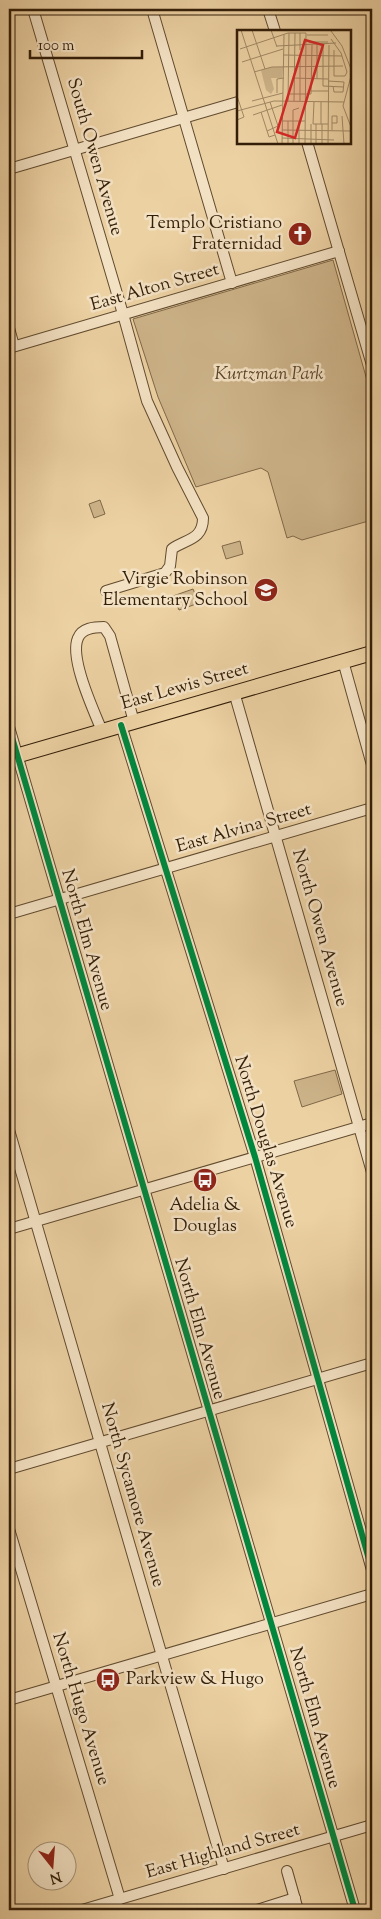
<svg xmlns="http://www.w3.org/2000/svg" width="381" height="1919" viewBox="0 0 381 1919" font-family="'Sorts Mill Goudy',serif">
  <style>
    .green { fill: #cdb389; stroke: #806848 }
    .lines { fill: none; stroke-linecap: round; stroke-linejoin: round }
    .minor-casing { stroke: #614b2f; stroke-width: 12 }
    .major-casing { stroke: #331e08; stroke-width: 16 }
    .minor { stroke: #f3e1c3; stroke-width: 10 }
    .major { stroke: #ecd1a3; stroke-width: 14 }
    .cycleway-casing { stroke: #f3e1c3; stroke-width: 9 }
    .cycleway { stroke: #00873e; stroke-width: 6 }
    .labels { text-anchor: middle; dominant-baseline: central; stroke-width: 5; stroke-linejoin: round; paint-order: stroke }
    .street-label { font-size: 18px; fill: #331e08; stroke: #f3e1c3 }
    .poi-label { font-size: 18px; fill: #331e08; stroke: #f3e1c3; text-anchor: end }
    .park-label { font-size: 18px; font-style: italic; fill: #5a4328; stroke: #f3e1c3 }
    .inset-road { fill: none; stroke: #a28965; stroke-width: 1 }
    .view { fill: #d62828; fill-opacity: 0.15; stroke: #d62828; stroke-width: 2.5 }
    .inset-edge { fill: none; stroke: #331e08; stroke-width: 2.5 }
  </style>
  <rect width="100%" height="100%" fill="#ecd1a3"/>
  <filter id="stains"><feTurbulence type="fractalNoise" baseFrequency=".004" numOctaves="4"/><feColorMatrix values="0 0 0 0 .2 0 0 0 0 .09 0 0 0 0 .02 0 0 0 .5 -.17"/></filter>
  <radialGradient id="worn" r=".72"><stop offset=".6" stop-color="#630" stop-opacity="0"/><stop offset="1" stop-color="#630" stop-opacity=".3"/></radialGradient>
  <g class="green">
    <path d="M 333,260 L 372,398 L 372,520 L 302,540 L 293,536 L 287,538 L 268,472 L 261,468 L 196,487 L 158,397 L 133,319 Z"/>
    <path d="M 100,500 L 105,514 L 94,518 L 89,504 Z"/>
    <path d="M 240,541 L 243,554 L 226,559 L 222,546 Z"/>
    <path d="M 193,589 L 199,603 L 179,610 L 173,596 Z"/>
    <path d="M 335,1070 L 342,1094 L 302,1107 L 294,1081 Z"/>
  </g>
  <g class="lines">
    <g class="minor-casing">
      <g id="minor">
        <path d="M 33,9 L 123,314 L 147,401 L 177,467 L 203,518 C 203,540 186,539 172,549 L 170,566 L 165,573 L 106,591"/>
        <path d="M 152,9 L 232,283"/>
        <path d="M 268,9 L 275,31"/>
        <path d="M 307,142 L 372,365"/>
        <path d="M 9,169 L 238,102"/>
        <path d="M 9,328 L 14,346"/>
        <path d="M 9,348 L 339,251"/>
        <path d="M 343,661 L 372,765"/>
        <path d="M 234,692 L 372,1172"/>
        <path d="M 121,725 L 255,1157 L 372,1570"/>
        <path d="M 9,727 L 355,1910"/>
        <path d="M 102,731 C 94,711 69,658 78,638 C 82,628 94,627 104,627 L 110,636 L 134,722"/>
        <path d="M 9,914 L 372,808"/>
        <path d="M 9,1130 L 224,1869"/>
        <path d="M 9,1229 L 372,1123"/>
        <path d="M 9,1469 L 372,1363"/>
        <path d="M 9,1529 L 120,1899"/>
        <path d="M 9,1700 L 372,1594"/>
        <path d="M 287,1871 L 298,1910"/>
        <path d="M 82,1910 L 372,1825"/>
        <path d="M 257,1910 L 295,1898"/>
      </g>
    </g>
    <g class="major-casing">
      <path id="major" d="M 9,758 L 372,653"/>
    </g>
    <use href="#minor" class="minor"/>
    <use href="#major" class="major"/>
    <g class="cycleway-casing">
      <g id="cycleway">
        <path d="M 121,725 L 255,1157 L 372,1570"/>
        <path d="M 9,727 L 355,1910"/>
      </g>
    </g>
    <use href="#cycleway" class="cycleway"/>
  </g>
  <defs>
    <g id="church-disc" transform="scale(1.25)"><circle r="9.5" fill="#8f2418" stroke="#f3e1c3"/><path d="M-1.2-6h2.4v3.5h3.3v2.4h-3.3V6h-2.4V-.1h-3.3v-2.4h3.3Z" fill="#fff"/></g>
    <g id="school-disc" transform="scale(1.25)"><circle r="9.5" fill="#8f2418" stroke="#f3e1c3"/><path d="M0-5L7-2L0 1L-7-2ZM-4 1L0 2.5L4 1V4Q0 6-4 4Z" fill="#fff"/></g>
    <g id="bus-disc" transform="scale(1.25)"><circle r="9.5" fill="#8f2418" stroke="#f3e1c3"/><path d="M-5-6H5V4H4V6H2V4H-2V6H-4V4H-5ZM-3.5-4V0h7V-4ZM-3.5 1.2v1.5H-2V1.2ZM2 1.2v1.5H3.5V1.2Z" fill="#fff"/></g>
  </defs>
  <g fill-rule="evenodd">
    <use href="#church-disc" x="300" y="234"/>
    <use href="#school-disc" x="266" y="590"/>
    <use href="#bus-disc" x="205" y="1180"/>
    <use href="#bus-disc" x="108" y="1680"/>
  </g>
  <g class="labels">
    <g class="street-label">
      <text transform="translate(94 157) rotate(74)">South Owen Avenue</text>
      <text transform="translate(155 288) rotate(-16)">East Alton Street</text>
      <text transform="translate(185 687) rotate(-16)">East Lewis Street</text>
      <text transform="translate(244 829) rotate(-16)">East Alvina Street</text>
      <text transform="translate(319 928) rotate(74)">North Owen Avenue</text>
      <text transform="translate(86 940) rotate(74)">North Elm Avenue</text>
      <text transform="translate(265 1142) rotate(73)">North Douglas Avenue</text>
      <text transform="translate(199 1329) rotate(74)">North Elm Avenue</text>
      <text transform="translate(132 1495) rotate(74)">North Sycamore Avenue</text>
      <text transform="translate(80 1709) rotate(73)">North Hugo Avenue</text>
      <text transform="translate(314 1718) rotate(74)">North Elm Avenue</text>
      <text transform="translate(223 1852) rotate(-16)">East Highland Street</text>
    </g>
    <g class="poi-label">
      <text x="282" y="224">Templo Cristiano<tspan x="282" dy="21">Fraternidad</tspan></text>
      <text x="248" y="580">Virgie Robinson<tspan x="248" dy="21">Elementary School</tspan></text>
      <text x="205" y="1206" text-anchor="middle">Adelia &amp;<tspan x="205" dy="21">Douglas</tspan></text>
      <text x="126" y="1680" text-anchor="start">Parkview &amp; Hugo</text>
    </g>
    <g class="park-label">
      <text x="269" y="375">Kurtzman Park</text>
    </g>
  </g>
  <g transform="translate(237 30)">
    <rect width="114" height="114" fill="#ecd1a3"/>
    <path d="M 34,37 L 46,37 L 45,48 L 34,48 L 37,59 L 34,64 L 29,60 L 24,40 Z" fill="#cdb389"/>
    <path class="inset-road" d="M 4,0 L 41,114M 15,0 L 28,39M 34,0 L 40,17M 94,1 L 105,16 L 114,39M 70,5 L 91,5M 94,9 L 104,23 L 110,42 L 108,46 L 97,46 L 97,20M 72,12 L 91,12M 86,15 L 86,56 L 107,57M 40,16 L 99,13M 3,19 L 51,3 L 69,3 L 68,114M 63,20 L 63,3M 46,25 L 105,26M 5,32 L 46,19M 17,42 L 35,37 L 106,36M 114,46 L 106,76 L 114,97M 56,48 L 91,49M 80,49 L 80,15M 91,51 L 107,52 L 106,62 L 97,62 L 96,56M 74,61 L 91,61M 40,63 L 40,49 L 47,48M 51,64 L 74,64 L 75,15M 0,66 L 7,87 L 0,90M 15,71 L 46,63M 51,71 L 52,3M 57,71 L 58,3M 63,71 L 63,26M 77,72 L 76,94 L 91,94M 0,81 L 37,71 L 107,72M 24,82 L 32,107 L 38,105M 16,85 L 45,75M 105,86 L 107,114M 45,91 L 68,91M 84,94 L 84,72M 45,100 L 114,101M 95,100 L 95,86 L 100,86 L 100,93 L 95,93M 30,101 L 41,96 L 33,72M 45,108 L 97,110M 45,114 L 47,5M 51,114 L 51,91M 56,114 L 56,80 L 62,78M 62,114 L 62,91M 74,114 L 74,94M 79,114 L 79,94M 85,114 L 85,94M 91,114 L 92,15"/>
    <path class="view" d="M 68,10 L 86,15 L 58,108 L 40,102 Z"/>
    <rect width="114" height="114" class="inset-edge"/>
  </g>
  <rect width="381" height="1919" fill="none" stroke="#ecd1a3" stroke-width="30"/>
  <rect x="10" y="10" width="361" height="1899" fill="none" stroke="#331e08" stroke-width="2.5"/>
  <rect x="15" y="15" width="351" height="1889" fill="none" stroke="#331e08"/>
  <g transform="translate(52 1866) rotate(163)"><circle r="24" fill="#f3e1c3" stroke="#a69378"/>
  <path d="M0-4L9 19L0 12L-9 19Z" fill="#8f2418"/>
  <text y="-8" font-size="14" font-weight="bold" text-anchor="middle" fill="#331e08">N</text>
  </g>
  <path d="M30 50v8h112v-8" fill="none" stroke="#331e08" stroke-width="2.5"/>
  <text x="38" y="50" font-size="15" fill="#331e08" stroke="#f3e1c3" stroke-width="4" paint-order="stroke">100 m</text>
  <rect width="100%" height="100%" filter="url(#stains)"/>
  <rect width="100%" height="100%" fill="url(#worn)"/>
</svg>
